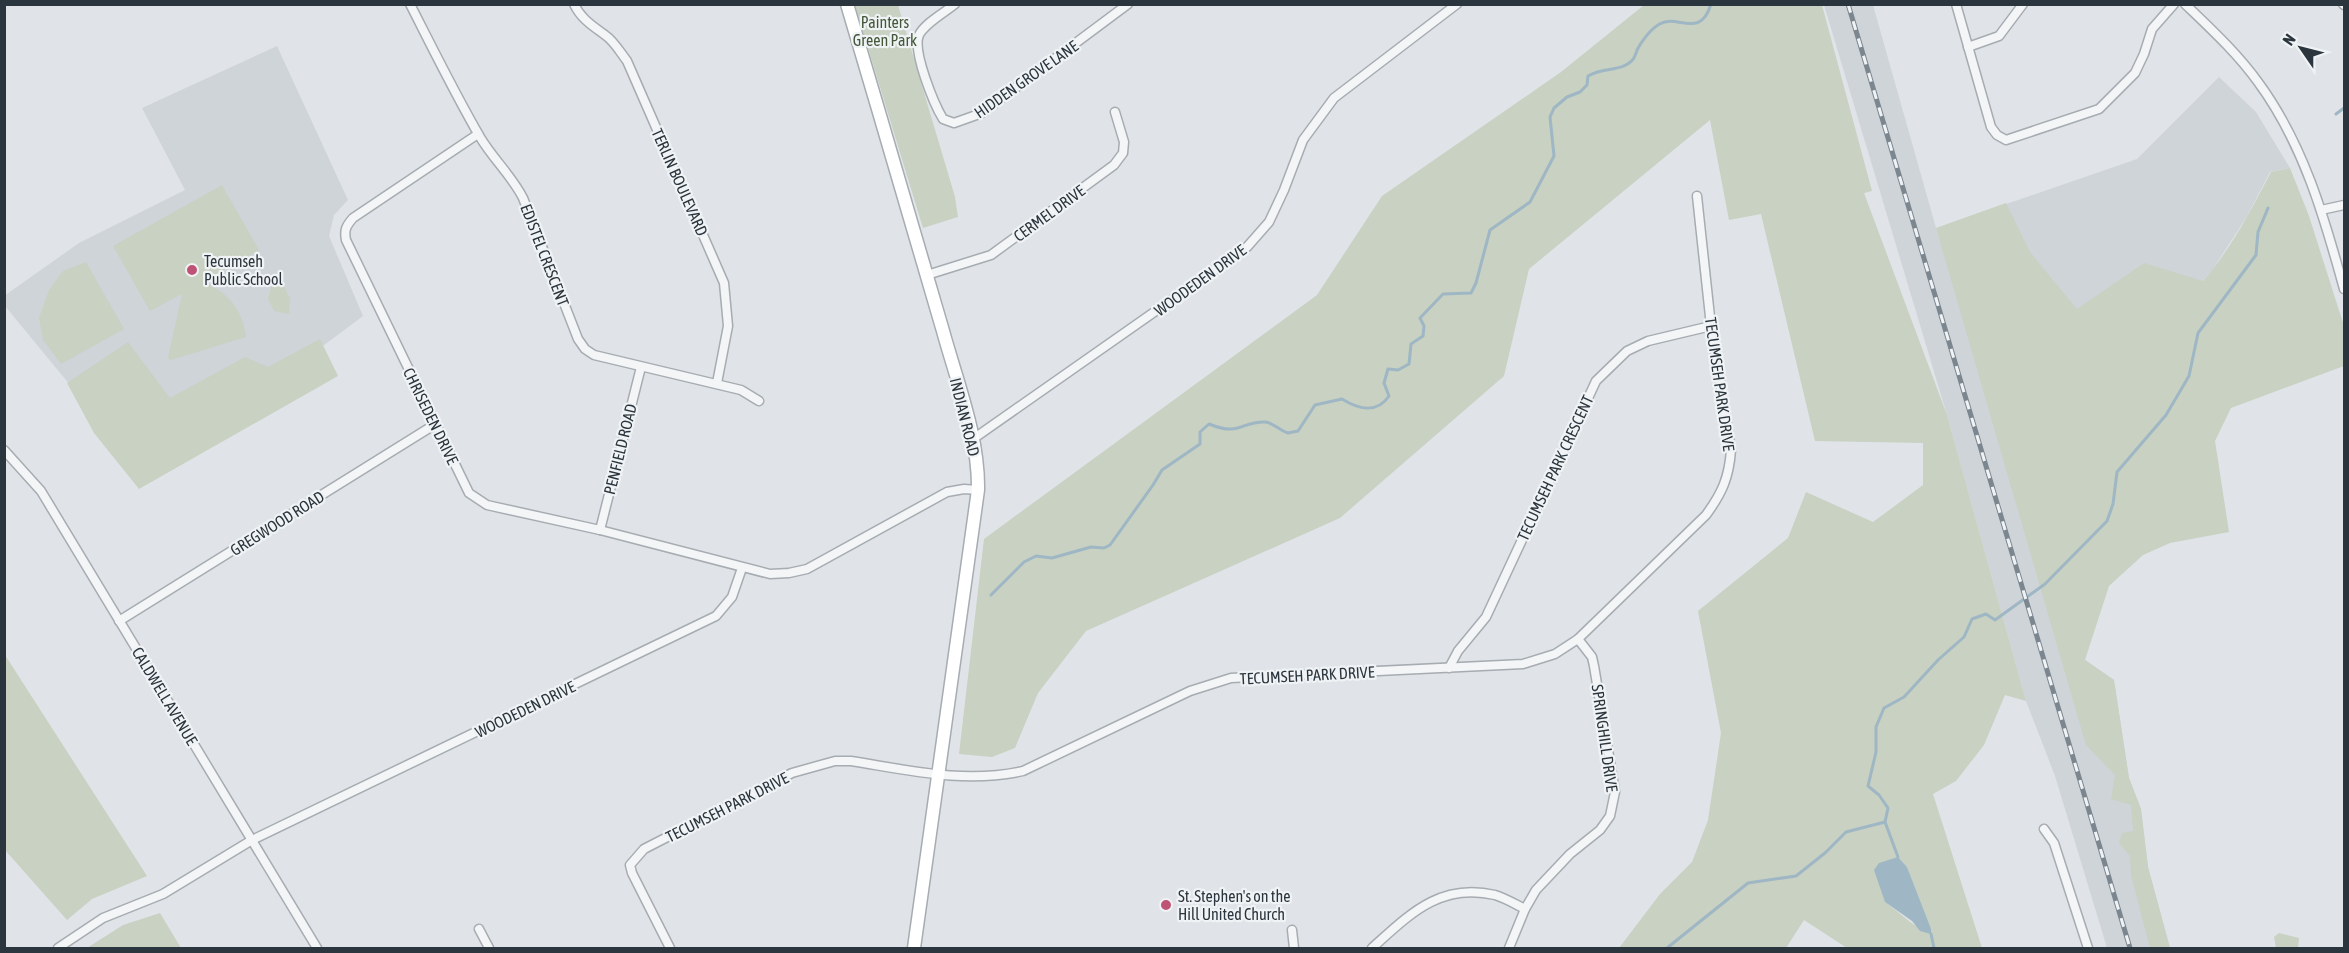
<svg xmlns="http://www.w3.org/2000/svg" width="2349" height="953" viewBox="0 0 2349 953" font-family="'Asap Condensed',sans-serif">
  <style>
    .built { fill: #cfd4d9 }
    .green { fill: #c8d1c2; fill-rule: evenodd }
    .water { fill: #9fb7c4 }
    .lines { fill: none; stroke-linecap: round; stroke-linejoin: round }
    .stream { stroke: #9fb7c4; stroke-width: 3 }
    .street-casing { stroke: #a6acb1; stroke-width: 11 }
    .secondary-casing { stroke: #a6acb1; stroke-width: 15 }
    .street { stroke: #f3f5f6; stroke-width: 8 }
    .secondary { stroke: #fff; stroke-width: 12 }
    .rail-casing { stroke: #7b868f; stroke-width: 5 }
    .rail { stroke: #f0f3f5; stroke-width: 3; stroke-dasharray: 9; stroke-linecap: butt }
    .poi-dot { fill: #bf5376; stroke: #f0f3f5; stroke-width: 2 }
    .labels { text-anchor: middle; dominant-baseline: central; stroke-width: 4.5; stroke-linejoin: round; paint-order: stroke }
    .park-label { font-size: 16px; fill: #445739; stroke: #f0f3f5 }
    .street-label { font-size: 16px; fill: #2b353d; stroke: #f0f3f5 }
    .poi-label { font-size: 16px; fill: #2b353d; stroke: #f0f3f5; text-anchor: start }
  </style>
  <rect width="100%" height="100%" fill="#e0e4e8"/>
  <g class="built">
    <path d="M 1824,5 L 1873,5 L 1936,228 L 2014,473 L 2085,660 L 2114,680 L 2129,778 L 2141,809 L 2148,867 L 2170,948 L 2107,948 L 2055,776 L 2026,701 L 1947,415 Z"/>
    <path d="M 277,46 L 348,200 L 334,215 L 329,236 L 363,316 L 152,474 L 84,402 L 5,306 L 4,296 L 79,243 L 185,190 L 142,108 Z"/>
    <path d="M 2219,77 L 2256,112 L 2290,168 L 2270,172 L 2246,218 L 2213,269 L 2159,332 L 2124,349 L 1951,223 L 2137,159 Z"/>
  </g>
  <g class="green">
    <path d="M 855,5 L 898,5 L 955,197 L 958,217 L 923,228 Z"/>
    <path d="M 1644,5 L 1822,5 L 1872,191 L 1864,193 L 1947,415 L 2026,701 L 2005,695 L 1984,745 L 1956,781 L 1933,794 L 1982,948 L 1847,948 L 1804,920 L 1786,948 L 1619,948 L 1660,894 L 1692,862 L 1708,820 L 1721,733 L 1698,611 L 1788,538 L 1806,492 L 1873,522 L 1923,485 L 1923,443 L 1815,441 L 1761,214 L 1729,220 L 1710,120 L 1529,269 L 1504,376 L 1340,518 L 1086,631 L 1038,693 L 1015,748 L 992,757 L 959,754 L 984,539 L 1317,295 L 1382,196 L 1561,72 ZM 1898,857 L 1907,867 L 1931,933 C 1918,931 1898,911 1885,902 Z"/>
    <path d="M 2290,168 L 2309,216 L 2344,326 L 2344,366 L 2231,408 L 2215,441 L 2229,532 L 2170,543 L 2143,555 L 2109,586 L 2085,660 L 2114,680 L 2129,778 L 2141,809 L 2148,867 L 2170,948 L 2150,948 L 2131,875 L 2130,856 L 2119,843 L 2122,833 L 2133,831 L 2131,805 L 2111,799 L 2115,775 L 2086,745 L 1936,228 L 2006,203 L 2030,252 L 2077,309 L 2144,263 L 2203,281 C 2231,249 2251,210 2271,172 Z"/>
    <path d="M 222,185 L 259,250 L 203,282 C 228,292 243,310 246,337 L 171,360 L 168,358 L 182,294 L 150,311 L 113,246 Z"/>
    <path d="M 86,262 L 124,329 L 61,364 L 43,340 L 39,318 L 49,290 L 63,271 Z"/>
    <path d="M 276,280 L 281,281 L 290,298 L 289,314 L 274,311 L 268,299 L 272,283 Z"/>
    <path d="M 320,339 L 338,376 L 139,489 L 94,433 L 67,383 L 128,342 L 170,398 L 245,357 L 268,367 Z"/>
    <path d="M 5,655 L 147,876 L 92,899 L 67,920 L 5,850 Z"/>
    <path d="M 160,913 L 181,948 L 87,948 L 123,925 Z"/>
    <path d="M 2279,933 L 2299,938 L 2298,948 L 2276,948 L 2274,937 Z"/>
  </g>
  <path class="water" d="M 1898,857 L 1907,867 L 1931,929 L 1931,934 L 1920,931 L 1912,921 L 1885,902 L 1874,870 L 1879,863 Z"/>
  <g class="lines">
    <g class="stream">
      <path d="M 2336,114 L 2344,108"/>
      <path d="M 991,595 L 1024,562 L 1036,556 L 1052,558 L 1091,547 L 1104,548 L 1110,545 L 1153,485 L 1162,470 L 1200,444 L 1200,432 L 1209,424 C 1241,437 1240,421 1266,422 C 1273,423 1281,431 1288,433 L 1298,431 L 1315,405 L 1342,399 C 1358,409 1377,414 1389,396 L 1384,383 L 1388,369 L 1398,370 L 1409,364 L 1411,344 L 1423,336 L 1424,326 L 1420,318 L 1443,294 L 1471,293 L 1476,283 L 1490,230 L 1530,202 L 1554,156 L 1550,117 L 1554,108 L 1567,97 L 1580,92 L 1587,85 L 1588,76 C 1604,66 1623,73 1634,58 C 1634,58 1637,51 1637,50 C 1641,42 1650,30 1658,25 C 1676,12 1700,41 1711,4"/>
      <path d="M 1885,822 L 1898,857"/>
      <path d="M 1931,934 L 1934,948"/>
      <path d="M 1667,948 L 1748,883 L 1796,876 L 1825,853 L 1846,832 L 1885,822 L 1888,808 L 1879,795 L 1868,786 L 1876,752 L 1876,727 L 1884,708 L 1904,697 L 1938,660 L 1964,637 L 1972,619 L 1986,614 L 1995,620 L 2045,584 L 2107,521 L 2113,504 L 2117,472 L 2166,415 L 2189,376 L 2198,333 L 2256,255 L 2258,232 L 2268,208"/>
    </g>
    <g class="street-casing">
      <g id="street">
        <path d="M 410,4 C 433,49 455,94 480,137 C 493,159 512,176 523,198 L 578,339 L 585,349 L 594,355 L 741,390 L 759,401"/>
        <path d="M 574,4 C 581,19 593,26 605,35 C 614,41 620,52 627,61 L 724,283 L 728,326 L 717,383"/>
        <path d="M 955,4 C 944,13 925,23 919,35 C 912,51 934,104 943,119 L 954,123 L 982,113 L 1128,4"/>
        <path d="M 1956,4 L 1991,127 L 1997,135 L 2006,140 L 2099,109 L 2135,73 L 2144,54 L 2152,29 L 2174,4"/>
        <path d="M 2185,4 C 2211,29 2237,53 2258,82 C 2303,143 2324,216 2344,289"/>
        <path d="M 2343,4 L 2344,5"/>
        <path d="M 1968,47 L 1999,36 L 2023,4"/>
        <path d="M 478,134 L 353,218 C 346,226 344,230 346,240 L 469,493 L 487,505 L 600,530 L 770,574 L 789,573 L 807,569 L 947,492 L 964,489 L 978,490"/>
        <path d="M 2321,210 L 2344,205"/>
        <path d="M 927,275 L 991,255 L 1114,165 L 1123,153 L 1124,142 L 1115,112"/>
        <path d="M 973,439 L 1247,247 L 1269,222 L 1284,190 L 1303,140 L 1334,98 L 1457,4"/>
        <path d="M 4,450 L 41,491 L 317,948"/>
        <path d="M 600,530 L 641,367"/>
        <path d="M 119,621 L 434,425"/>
        <path d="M 1449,668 L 1458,651 L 1486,617 L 1596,381 L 1627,351 L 1648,341 L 1711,326"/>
        <path d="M 2044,829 L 2054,843 L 2088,948"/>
        <path d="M 479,929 L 489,948"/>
        <path d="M 1292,930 L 1294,948"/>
        <path d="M 58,948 L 103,918 L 163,894 L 252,840 L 716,616 L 732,597 L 742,568"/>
        <path d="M 670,948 L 632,873 L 630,865 L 644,849 L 792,773 L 835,761 L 851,761 C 908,770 965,784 1023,771 L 1190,691 L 1231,678 L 1523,664 L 1555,654 L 1578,639 L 1706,515 C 1722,493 1729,478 1731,450 L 1711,326 L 1697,196"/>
        <path d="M 1372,948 C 1409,915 1440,882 1495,895 C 1505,898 1515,904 1525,909"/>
        <path d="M 1509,948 L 1525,909 L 1536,890 L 1570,854 L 1600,830 L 1610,816 L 1615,792 L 1594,666 L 1592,657 L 1578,639"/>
      </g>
    </g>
    <g class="secondary-casing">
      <path id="secondary" d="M 847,4 C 879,113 912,222 943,331 C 957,382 979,437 978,490 L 914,948"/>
    </g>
    <use href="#street" class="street"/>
    <use href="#secondary" class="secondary"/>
    <g class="rail-casing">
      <path id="rail" d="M 1848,4 L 2130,948"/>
    </g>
    <use href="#rail" class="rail"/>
  </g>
  <g class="poi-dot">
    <circle cx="192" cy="270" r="6"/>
    <circle cx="1166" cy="905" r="6"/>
  </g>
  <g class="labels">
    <g class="park-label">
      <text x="885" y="22">Painters<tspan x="885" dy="18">Green Park</tspan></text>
    </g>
    <g class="street-label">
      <text transform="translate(1026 79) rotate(-35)">HIDDEN GROVE LANE</text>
      <text transform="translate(680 182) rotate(66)">TERLIN BOULEVARD</text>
      <text transform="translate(1049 213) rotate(-36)">CERMEL DRIVE</text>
      <text transform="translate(545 255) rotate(69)">EDISTEL CRESCENT</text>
      <text transform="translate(1200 280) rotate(-36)">WOODEDEN DRIVE</text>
      <text transform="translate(1720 384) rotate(82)">TECUMSEH PARK DRIVE</text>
      <text transform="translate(431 416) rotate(64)">CHRISEDEN DRIVE</text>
      <text transform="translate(965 417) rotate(76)">INDIAN ROAD</text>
      <text transform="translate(620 449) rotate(-76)">PENFIELD ROAD</text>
      <text transform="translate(1555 468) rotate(-65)">TECUMSEH PARK CRESCENT</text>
      <text transform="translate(277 523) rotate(-32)">GREGWOOD ROAD</text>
      <text transform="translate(1307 675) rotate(-3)">TECUMSEH PARK DRIVE</text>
      <text transform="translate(165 696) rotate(59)">CALDWELL AVENUE</text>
      <text transform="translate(525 709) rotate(-26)">WOODEDEN DRIVE</text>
      <text transform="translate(1605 738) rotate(82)">SPRINGHILL DRIVE</text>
      <text transform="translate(727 807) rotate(-27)">TECUMSEH PARK DRIVE</text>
    </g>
    <g class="poi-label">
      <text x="204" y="261">Tecumseh<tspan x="204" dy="18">Public School</tspan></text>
      <text x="1178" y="896">St. Stephen's on the<tspan x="1178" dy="18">Hill United Church</tspan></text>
    </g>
  </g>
  <rect width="2349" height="953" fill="none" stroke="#2b353d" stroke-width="12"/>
  <g transform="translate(2301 48) rotate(305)" stroke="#f0f3f5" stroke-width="4.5" paint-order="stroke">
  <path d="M0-4.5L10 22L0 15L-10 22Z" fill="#2b353d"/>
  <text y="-9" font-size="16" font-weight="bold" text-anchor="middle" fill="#2b353d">N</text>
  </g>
</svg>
